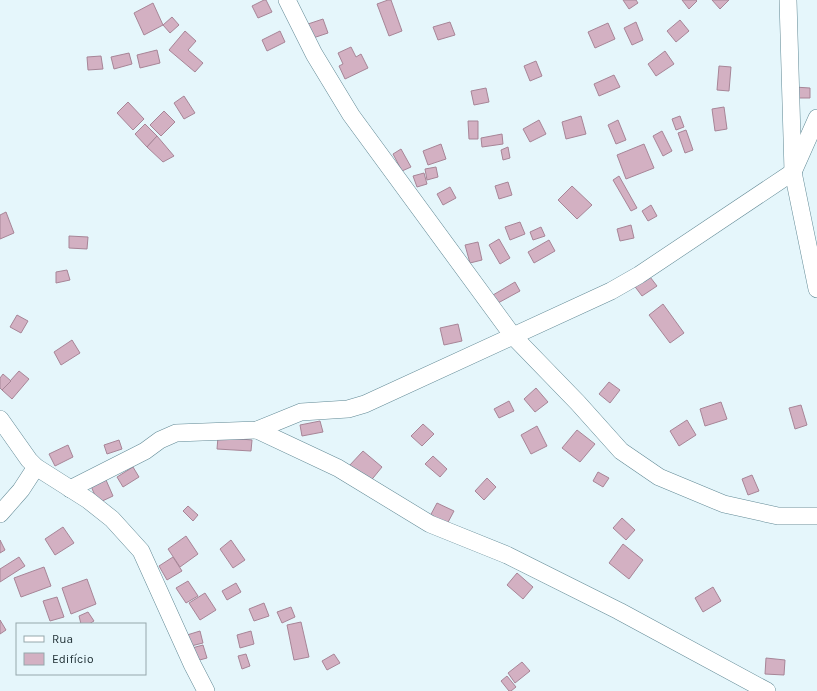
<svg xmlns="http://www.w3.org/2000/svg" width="817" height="691" viewBox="0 0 817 691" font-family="Karla,sans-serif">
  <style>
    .building { fill: #d3b0c2; stroke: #a78597 }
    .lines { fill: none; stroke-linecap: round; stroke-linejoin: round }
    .minor-casing { stroke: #618995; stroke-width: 18 }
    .minor { stroke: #fff; stroke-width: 17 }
  </style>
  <rect width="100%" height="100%" fill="#e5f6fb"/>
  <g class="building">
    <path d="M 264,0 L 266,0 L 272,12 L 258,18 L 252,6 Z"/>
    <path d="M 388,0 L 391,0 L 402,31 L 389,36 L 377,4 Z"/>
    <path d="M 623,0 L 636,0 L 638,3 L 629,9 Z"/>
    <path d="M 682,0 L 696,0 L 697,1 L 689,9 Z"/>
    <path d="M 712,0 L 729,0 L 720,9 Z"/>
    <path d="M 153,3 L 163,25 L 144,35 L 134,13 Z"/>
    <path d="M 172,17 L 179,25 L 170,33 L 163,25 Z"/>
    <path d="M 323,19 L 328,33 L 310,39 L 305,25 Z"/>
    <path d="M 680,20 L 689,31 L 676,42 L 667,31 Z"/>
    <path d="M 450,22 L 455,35 L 438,40 L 433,27 Z"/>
    <path d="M 636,22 L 643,40 L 632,45 L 624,28 Z"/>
    <path d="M 608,23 L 615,39 L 595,48 L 588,32 Z"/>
    <path d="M 185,31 L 196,41 L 188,50 L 203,63 L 195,72 L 169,50 Z"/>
    <path d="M 280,31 L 285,42 L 267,51 L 262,40 Z"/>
    <path d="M 351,47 L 356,57 L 361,54 L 368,68 L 345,79 L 339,66 L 343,64 L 338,53 Z"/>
    <path d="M 157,50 L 160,63 L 140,68 L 137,55 Z"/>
    <path d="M 665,51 L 674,64 L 656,76 L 648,64 Z"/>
    <path d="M 129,53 L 132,64 L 114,69 L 111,57 Z"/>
    <path d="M 101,56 L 103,69 L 88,70 L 87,57 Z"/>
    <path d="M 536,61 L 542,76 L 530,81 L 524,66 Z"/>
    <path d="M 719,66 L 731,67 L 729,91 L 717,90 Z"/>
    <path d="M 614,75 L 620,87 L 599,96 L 594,84 Z"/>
    <path d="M 794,87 L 810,88 L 810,98 L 794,98 Z"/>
    <path d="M 486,88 L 489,102 L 474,105 L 471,91 Z"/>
    <path d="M 184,96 L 195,113 L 184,119 L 174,103 Z"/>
    <path d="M 128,102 L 144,119 L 133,130 L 117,113 Z"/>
    <path d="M 724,107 L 727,129 L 715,131 L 712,109 Z"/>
    <path d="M 164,111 L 175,122 L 161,136 L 150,125 Z"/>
    <path d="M 581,116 L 586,134 L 566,139 L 562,122 Z"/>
    <path d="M 680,116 L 684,127 L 676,130 L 672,119 Z"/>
    <path d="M 539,120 L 546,134 L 530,142 L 523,129 Z"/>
    <path d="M 618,120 L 626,140 L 616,144 L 608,125 Z"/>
    <path d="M 468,121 L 478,121 L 478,139 L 469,139 Z"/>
    <path d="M 145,124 L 157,136 L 147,147 L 135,134 Z"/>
    <path d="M 686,130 L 693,150 L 685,153 L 678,133 Z"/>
    <path d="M 662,131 L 672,151 L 663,156 L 653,136 Z"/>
    <path d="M 502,134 L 503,144 L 482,147 L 481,138 Z"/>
    <path d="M 157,136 L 174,156 L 163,162 L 147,147 Z"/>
    <path d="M 441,144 L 446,159 L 428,165 L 423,151 Z"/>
    <path d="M 644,144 L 654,168 L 626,179 L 617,155 Z"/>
    <path d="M 508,147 L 510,158 L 503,160 L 501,150 Z"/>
    <path d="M 401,149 L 411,167 L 402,171 L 393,154 Z"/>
    <path d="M 436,167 L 438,177 L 427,180 L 425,169 Z"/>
    <path d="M 424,173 L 427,184 L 417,187 L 413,176 Z"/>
    <path d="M 619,176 L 637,208 L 631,211 L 613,180 Z"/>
    <path d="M 508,182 L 512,195 L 499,199 L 495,186 Z"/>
    <path d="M 572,186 L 592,205 L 577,219 L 558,200 Z"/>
    <path d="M 450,187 L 456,198 L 443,205 L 437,194 Z"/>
    <path d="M 651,205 L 657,216 L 648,221 L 642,211 Z"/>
    <path d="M 6,212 L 14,233 L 0,239 L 0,215 Z"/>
    <path d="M 520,222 L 525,234 L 510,240 L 505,227 Z"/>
    <path d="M 631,225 L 634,238 L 620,241 L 617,229 Z"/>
    <path d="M 541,227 L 545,236 L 533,240 L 530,232 Z"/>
    <path d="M 69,236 L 88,237 L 87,249 L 69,248 Z"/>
    <path d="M 499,239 L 510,258 L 500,264 L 489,245 Z"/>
    <path d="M 549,240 L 555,251 L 534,263 L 528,252 Z"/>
    <path d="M 478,242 L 482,260 L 470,263 L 465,245 Z"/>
    <path d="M 67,270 L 70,280 L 56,283 L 56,272 Z"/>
    <path d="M 647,273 L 657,286 L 642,296 L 633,284 Z"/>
    <path d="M 515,282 L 520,291 L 498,303 L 493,295 Z"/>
    <path d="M 663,304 L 684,333 L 670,343 L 649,315 Z"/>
    <path d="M 17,315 L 28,321 L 21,333 L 10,327 Z"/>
    <path d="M 458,324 L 462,341 L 444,345 L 440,328 Z"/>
    <path d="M 72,340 L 80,353 L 61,365 L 54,352 Z"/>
    <path d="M 19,371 L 29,379 L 12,399 L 2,390 Z"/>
    <path d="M 3,374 L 11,381 L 2,390 L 0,388 L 0,378 Z"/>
    <path d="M 609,382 L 620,390 L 610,403 L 599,394 Z"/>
    <path d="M 536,388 L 548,402 L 535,412 L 524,399 Z"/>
    <path d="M 509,401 L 514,411 L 499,418 L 494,409 Z"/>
    <path d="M 721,402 L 727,419 L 705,426 L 700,409 Z"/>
    <path d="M 801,405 L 807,425 L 795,429 L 789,408 Z"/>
    <path d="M 687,420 L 696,435 L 679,446 L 670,431 Z"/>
    <path d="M 320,421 L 323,432 L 302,436 L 300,425 Z"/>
    <path d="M 423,424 L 434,434 L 422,446 L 411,436 Z"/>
    <path d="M 537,426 L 547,446 L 531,454 L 521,435 Z"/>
    <path d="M 577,430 L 595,444 L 580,462 L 562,448 Z"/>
    <path d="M 218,437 L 252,440 L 251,451 L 217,449 Z"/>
    <path d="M 119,440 L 122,449 L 107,454 L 104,445 Z"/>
    <path d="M 68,445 L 73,457 L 55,466 L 49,454 Z"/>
    <path d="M 363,451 L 382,467 L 369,483 L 349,466 Z"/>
    <path d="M 433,456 L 447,469 L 440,477 L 425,464 Z"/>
    <path d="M 133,467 L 139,477 L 123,487 L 117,477 Z"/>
    <path d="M 598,472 L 609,478 L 603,487 L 593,481 Z"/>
    <path d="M 752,475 L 759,491 L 748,495 L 742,479 Z"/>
    <path d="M 487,478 L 496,487 L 484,500 L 475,491 Z"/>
    <path d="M 106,480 L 113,496 L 98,503 L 91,486 Z"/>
    <path d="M 437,503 L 454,511 L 446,526 L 429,518 Z"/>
    <path d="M 188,506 L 198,515 L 193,521 L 183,511 Z"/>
    <path d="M 622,518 L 635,530 L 626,540 L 613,528 Z"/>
    <path d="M 63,527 L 74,543 L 55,555 L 45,539 Z"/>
    <path d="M 186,536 L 198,554 L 180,567 L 168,549 Z"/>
    <path d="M 0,540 L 5,550 L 0,553 Z"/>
    <path d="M 231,540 L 245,560 L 233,568 L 220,549 Z"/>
    <path d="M 623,544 L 643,560 L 629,579 L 609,563 Z"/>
    <path d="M 19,557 L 25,566 L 0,582 L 0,569 Z"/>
    <path d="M 173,557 L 182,571 L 167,580 L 159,566 Z"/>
    <path d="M 44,567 L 51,586 L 21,597 L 14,578 Z"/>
    <path d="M 517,573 L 533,587 L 523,599 L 507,585 Z"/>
    <path d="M 87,579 L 96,604 L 71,614 L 62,588 Z"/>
    <path d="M 188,581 L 198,596 L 186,603 L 176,588 Z"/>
    <path d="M 236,583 L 241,592 L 227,600 L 222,591 Z"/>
    <path d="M 713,587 L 721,601 L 703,612 L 695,598 Z"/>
    <path d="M 205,593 L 216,610 L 200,620 L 189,603 Z"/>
    <path d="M 57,597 L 64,617 L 50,621 L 43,601 Z"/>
    <path d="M 264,603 L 269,616 L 254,621 L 249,609 Z"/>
    <path d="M 291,607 L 295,617 L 282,623 L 277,612 Z"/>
    <path d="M 88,612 L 94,621 L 89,624 L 81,624 L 79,616 Z"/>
    <path d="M 0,620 L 6,630 L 0,634 Z"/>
    <path d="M 301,622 L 309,657 L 294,660 L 287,625 Z"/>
    <path d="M 200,631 L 203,643 L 191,646 L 187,635 Z"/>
    <path d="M 251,631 L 254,644 L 240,648 L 237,635 Z"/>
    <path d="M 203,645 L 207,658 L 196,661 L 192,648 Z"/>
    <path d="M 246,654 L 250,666 L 242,669 L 238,656 Z"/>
    <path d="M 334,654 L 340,663 L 327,670 L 322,661 Z"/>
    <path d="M 766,658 L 785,660 L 784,675 L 765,674 Z"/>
    <path d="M 522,662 L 530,671 L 515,683 L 508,673 Z"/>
    <path d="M 507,676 L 516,687 L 511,691 L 509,691 L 501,681 Z"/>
  </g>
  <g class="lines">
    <g class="minor-casing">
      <g id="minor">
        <path d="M 287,0 L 314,54 L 351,115 L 513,336 L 578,403 L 621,451 L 659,477 L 724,504 L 778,516 L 817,516"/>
        <path d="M 788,0 L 793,172 L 817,289"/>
        <path d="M 0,419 L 29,460 L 36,467 L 88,500 L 112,519 L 141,551 L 192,664 L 206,691"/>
        <path d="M 257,430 L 338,468 L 430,524 L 507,555 L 619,611 L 767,691"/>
        <path d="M 70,489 L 145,451 L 160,440 L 176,433 L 257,430 L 301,412 L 348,409 L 365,404 L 611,291 L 639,275 L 793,172 L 817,118"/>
        <path d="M 0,514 L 21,490 L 36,467"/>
      </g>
    </g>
    <use href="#minor" class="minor"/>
  </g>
  <rect x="16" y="623" width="130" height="52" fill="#e5f6fb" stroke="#96a7ac"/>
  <rect x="24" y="636" width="20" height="6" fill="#ffffff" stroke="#96a7ac"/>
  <text x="52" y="643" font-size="12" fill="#203035">Rua</text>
  <rect x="24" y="653" width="20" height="12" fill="#d3b0c2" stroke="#96a7ac"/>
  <text x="52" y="663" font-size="12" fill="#203035">Edifício</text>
</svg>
